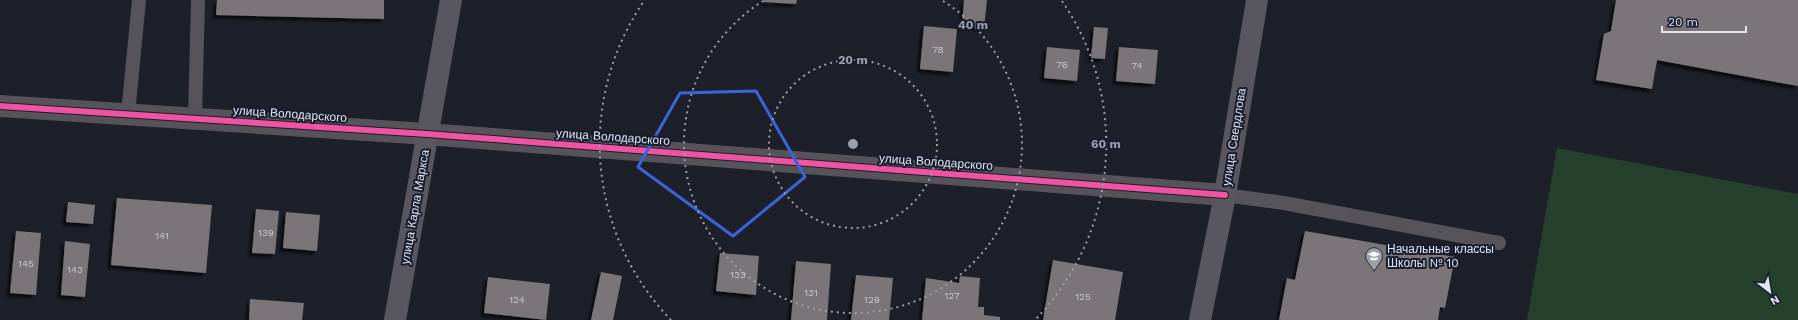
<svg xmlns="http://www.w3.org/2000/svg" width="1798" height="320" viewBox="0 0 1798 320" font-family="'Work Sans',sans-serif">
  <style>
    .green { fill: #25412e }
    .building { fill: #797578; filter: url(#shadow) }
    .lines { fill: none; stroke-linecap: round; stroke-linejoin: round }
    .lane { stroke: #56535a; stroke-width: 14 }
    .street { stroke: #56535a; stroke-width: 22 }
    .secondary { stroke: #58565f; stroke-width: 22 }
    .cycleway-casing { stroke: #181e2e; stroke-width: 8 }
    .cycleway { stroke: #f153a3; stroke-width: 6 }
    .marked { fill: none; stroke: #3a64dc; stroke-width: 3; stroke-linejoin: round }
    .ring { fill: none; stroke: #9b9faa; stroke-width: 2; stroke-dasharray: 2 4 }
    .labels { text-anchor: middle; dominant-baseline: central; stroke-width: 4; stroke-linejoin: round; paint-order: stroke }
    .number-label { font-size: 10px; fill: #c6c8d2 }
    .street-label { font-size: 12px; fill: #dfe4f0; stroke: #181e2e }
    .poi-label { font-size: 12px; fill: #dfe4f0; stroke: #181e2e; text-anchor: start }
    .centre { fill: #9b9faa; stroke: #181e2e; stroke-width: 2 }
    .ring-label { font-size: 12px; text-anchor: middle; font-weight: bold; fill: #9b9faa; stroke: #181e2e; stroke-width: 4; stroke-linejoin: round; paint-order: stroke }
  </style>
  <defs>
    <filter id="shadow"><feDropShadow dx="-3.5" dy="3.5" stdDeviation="1" flood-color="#0009"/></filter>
  </defs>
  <rect width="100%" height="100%" fill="#1d2029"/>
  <path class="green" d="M 1557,148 L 1798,194 L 1798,320 L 1527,320 Z"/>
  <g class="building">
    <path d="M 217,0 L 384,0 L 384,19 L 216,15 Z"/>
    <path d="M 763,0 L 797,0 L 796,4 L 763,2 Z"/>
    <path d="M 964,0 L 987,0 L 984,28 L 962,26 Z"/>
    <path d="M 1616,0 L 1798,0 L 1798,86 L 1657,60 L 1652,89 L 1596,80 L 1604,34 L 1611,31 Z"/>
    <path d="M 924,26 L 957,29 L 953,72 L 920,69 Z"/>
    <path d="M 1094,27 L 1108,28 L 1105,59 L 1091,58 Z"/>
    <path d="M 1047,47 L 1080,50 L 1077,81 L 1044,78 Z"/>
    <path d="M 1119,47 L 1158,50 L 1155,84 L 1116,81 Z"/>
    <path d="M 117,198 L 212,205 L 206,273 L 111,265 Z"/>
    <path d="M 68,202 L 95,205 L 93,224 L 66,222 Z"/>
    <path d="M 256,209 L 279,211 L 275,254 L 252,253 Z"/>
    <path d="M 286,212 L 320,215 L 317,251 L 283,248 Z"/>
    <path d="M 16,231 L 41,233 L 36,295 L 10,293 Z"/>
    <path d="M 1305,231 L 1455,257 L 1445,308 L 1440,307 L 1438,320 L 1279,320 L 1287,278 L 1295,280 Z"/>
    <path d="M 65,241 L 90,244 L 85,297 L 61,295 Z"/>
    <path d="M 720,253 L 759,256 L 756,295 L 716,291 Z"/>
    <path d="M 1053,260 L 1123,272 L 1115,320 L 1043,320 Z"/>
    <path d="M 796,261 L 831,264 L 827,320 L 791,320 Z"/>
    <path d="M 601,272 L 622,276 L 613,320 L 591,320 Z"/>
    <path d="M 856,275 L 893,278 L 889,320 L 851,320 Z"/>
    <path d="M 960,276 L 980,278 L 978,307 L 984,307 L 984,315 L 1000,317 L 1000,320 L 922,320 L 926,278 L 959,283 Z"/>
    <path d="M 488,277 L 550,284 L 546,320 L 484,313 Z"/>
    <path d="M 250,299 L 304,303 L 302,320 L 249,320 Z"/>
  </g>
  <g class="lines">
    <g class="lane">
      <path d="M 128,114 L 139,0"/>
      <path d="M 195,118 L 198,0"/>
      <path d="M 1225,195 L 1284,203 L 1499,243"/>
    </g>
    <path class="street" d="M 0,106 L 427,134 L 1225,195"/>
    <g class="secondary">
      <path d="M 395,320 L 451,0"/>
      <path d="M 1200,320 L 1225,195 L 1257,0"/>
    </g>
    <g class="cycleway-casing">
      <path id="cycleway" d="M 0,106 L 427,134 L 1225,195"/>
    </g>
    <use href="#cycleway" class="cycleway"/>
  </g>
  <path class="marked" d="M 756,91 L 805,177 L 733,236 L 638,167 L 680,93 Z"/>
  <g class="ring">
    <circle cx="853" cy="144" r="84"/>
    <path d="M943 1A169 169 0 1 1 763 1"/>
    <path d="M671 320A253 253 0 0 1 644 1M1062 1A253 253 0 0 1 1035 320"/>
  </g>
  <defs>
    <g id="school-pin" transform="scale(0.9)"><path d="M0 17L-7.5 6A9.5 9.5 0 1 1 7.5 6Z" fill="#9b9faa" stroke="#181e2e"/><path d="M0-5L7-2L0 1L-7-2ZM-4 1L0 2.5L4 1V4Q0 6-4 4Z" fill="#fff"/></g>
  </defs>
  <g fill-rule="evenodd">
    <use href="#school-pin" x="1374" y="256"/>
  </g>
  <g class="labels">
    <g class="number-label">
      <text x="938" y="49">78</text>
      <text x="1062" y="64">76</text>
      <text x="1137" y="65">74</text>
      <text x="266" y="232">139</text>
      <text x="162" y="235">141</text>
      <text x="26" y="263">145</text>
      <text x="75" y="269">143</text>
      <text x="738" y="274">133</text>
      <text x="811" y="292">131</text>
      <text x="952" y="295">127</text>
      <text x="1083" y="296">125</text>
      <text x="517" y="299">124</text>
      <text x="872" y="299">129</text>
    </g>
    <g class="street-label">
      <text transform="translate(290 114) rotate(4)">улица Володарского</text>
      <text transform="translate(613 137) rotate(4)">улица Володарского</text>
      <text transform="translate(1234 137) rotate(-81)">улица Свердлова</text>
      <text transform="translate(936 162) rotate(4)">улица Володарского</text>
      <text transform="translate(415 207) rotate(-80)">улица Карла Маркса</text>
    </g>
    <g class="poi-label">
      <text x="1387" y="249">Начальные классы<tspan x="1387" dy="14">Школы № 10</tspan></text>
    </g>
  </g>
  <circle cx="853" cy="144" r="6" class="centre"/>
  <g class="ring-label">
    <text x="973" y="29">40 m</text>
    <text x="853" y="64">20 m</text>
    <text x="1106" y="148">60 m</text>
  </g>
  <g transform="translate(1770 292) rotate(149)" stroke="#181e2e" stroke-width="3" paint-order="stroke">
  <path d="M0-3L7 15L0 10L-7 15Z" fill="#dfe4f0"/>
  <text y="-6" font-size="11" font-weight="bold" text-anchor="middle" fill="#dfe4f0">N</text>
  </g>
  <path d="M1662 26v6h84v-6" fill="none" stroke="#dfe4f0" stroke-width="2"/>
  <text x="1668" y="26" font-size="12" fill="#dfe4f0" stroke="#181e2e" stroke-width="3" paint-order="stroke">20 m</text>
</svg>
